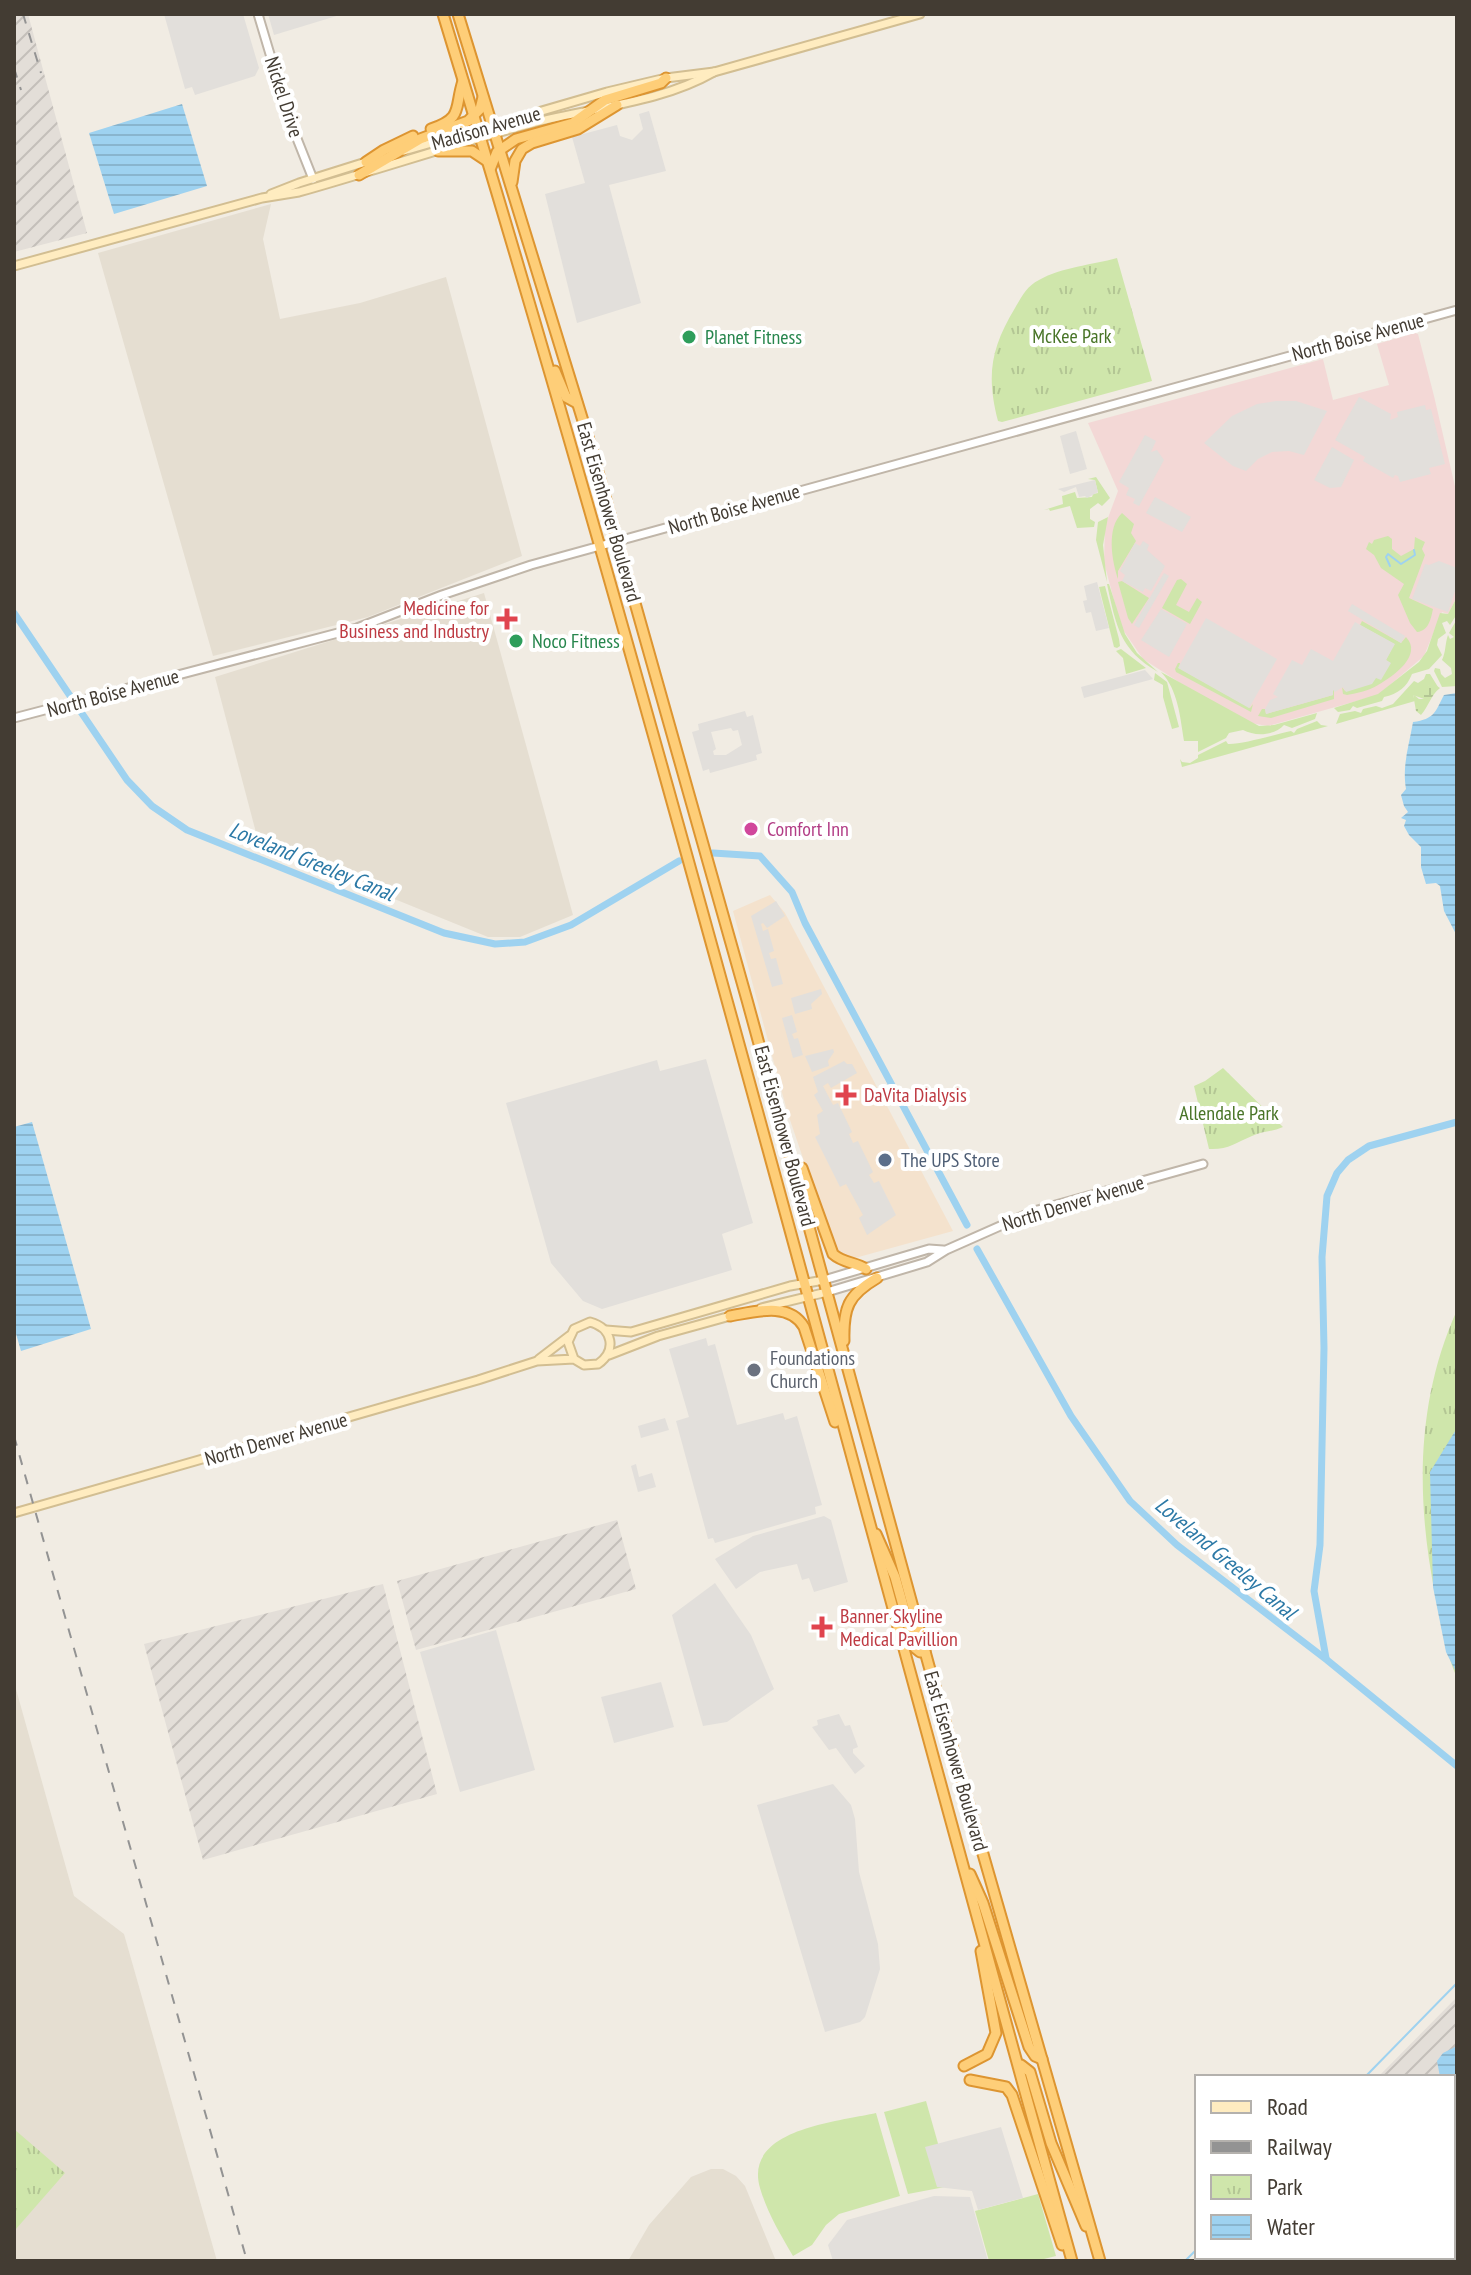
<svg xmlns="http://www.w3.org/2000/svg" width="1471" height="2275" viewBox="0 0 1471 2275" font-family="'PT Sans Narrow',sans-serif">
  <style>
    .residential { fill: #e5ded1 }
    .commercial { fill: #f4e2cd }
    .industrial { fill: url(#industrial-furrows) }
    .medical { fill: #f3d8d6 }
    .grass { fill: #cfe6ab }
    .wetland { fill: url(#wetland-marsh) }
    .park { fill: url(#park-tufts) }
    .parking { fill: #e2dfdb; fill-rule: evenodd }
    .water { fill: url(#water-rules) }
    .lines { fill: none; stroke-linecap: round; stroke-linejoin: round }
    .stream { stroke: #9ed2f0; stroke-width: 2 }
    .canal { stroke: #9ed2f0; stroke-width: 7 }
    .tertiary-casing { stroke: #c0b6a9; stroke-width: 11 }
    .secondary-casing { stroke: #d2be92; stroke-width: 11 }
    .trunk-casing { stroke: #dd9531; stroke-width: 13 }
    .tertiary { stroke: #fff; stroke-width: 7 }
    .secondary { stroke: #ffecc0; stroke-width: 7 }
    .trunk { stroke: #fece78; stroke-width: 9 }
    .rail { stroke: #939393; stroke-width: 2; stroke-dasharray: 10 10; stroke-linecap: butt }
    .leisure-dot { fill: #2e9e5b; stroke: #fff; stroke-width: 3 }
    .health-dot { fill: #e0444e; stroke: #fff; stroke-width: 3 }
    .hotel-dot { fill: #d1479c; stroke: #fff; stroke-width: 3 }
    .service-dot { fill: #5c6f8a; stroke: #fff; stroke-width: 3 }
    .worship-dot { fill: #6b7280; stroke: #fff; stroke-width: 3 }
    .labels { text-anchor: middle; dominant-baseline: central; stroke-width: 8; stroke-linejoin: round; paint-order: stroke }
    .street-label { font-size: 20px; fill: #433c33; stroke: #fff }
    .park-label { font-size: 20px; fill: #487427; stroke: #fff }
    .leisure-label { font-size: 20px; fill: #27864d; stroke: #fff; text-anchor: start }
    .health-label { font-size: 20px; fill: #be3a42; stroke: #fff; text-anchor: start }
    .hotel-label { font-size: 20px; fill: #b23c85; stroke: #fff; text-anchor: start }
    .service-label { font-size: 20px; fill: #4e5e75; stroke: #fff; text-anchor: start }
    .worship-label { font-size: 20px; fill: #5b616d; stroke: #fff; text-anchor: start }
    .water-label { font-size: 22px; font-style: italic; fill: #2c79a6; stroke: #fff }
  </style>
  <defs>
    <pattern id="industrial-furrows" width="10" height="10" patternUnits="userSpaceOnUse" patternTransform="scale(2)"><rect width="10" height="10" fill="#e3ded8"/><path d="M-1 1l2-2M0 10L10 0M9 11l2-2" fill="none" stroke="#c4bfba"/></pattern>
    <pattern id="wetland-marsh" width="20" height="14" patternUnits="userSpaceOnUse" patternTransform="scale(2)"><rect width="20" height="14" fill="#cfe6ab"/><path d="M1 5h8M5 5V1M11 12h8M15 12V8" fill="none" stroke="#b3c694"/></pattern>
    <pattern id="park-tufts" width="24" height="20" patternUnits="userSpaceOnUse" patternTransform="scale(2)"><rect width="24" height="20" fill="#cfe6ab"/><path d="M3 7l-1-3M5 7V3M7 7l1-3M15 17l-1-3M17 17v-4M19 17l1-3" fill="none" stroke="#b3c694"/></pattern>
    <pattern id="water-rules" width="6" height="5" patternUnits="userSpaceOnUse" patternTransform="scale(2)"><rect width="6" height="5" fill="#9ed2f0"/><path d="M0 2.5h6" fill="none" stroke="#89b5ce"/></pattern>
  </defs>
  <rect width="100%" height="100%" fill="#f1ece3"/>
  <g class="residential">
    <path d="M 271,204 L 263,239 L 280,319 L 360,303 L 446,277 L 522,556 L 368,617 L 213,656 L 98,253 Z"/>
    <path d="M 484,593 L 573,915 L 520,937 L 488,937 L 259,844 L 215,677 Z"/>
    <path d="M 14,1682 L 74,1896 L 124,1934 L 217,2261 L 14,2261 Z"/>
    <path d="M 711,2169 L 723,2169 L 736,2176 L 745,2186 L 776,2261 L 628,2261 L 649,2225 L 691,2177 Z"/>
  </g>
  <path class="commercial" d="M 770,895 L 785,913 L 953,1231 L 855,1258 L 839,1253 L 828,1232 L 787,1111 L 733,911 Z"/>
  <g class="industrial">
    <path d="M 14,14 L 28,14 L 87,233 L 14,252 Z"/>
    <path d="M 617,1520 L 636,1589 L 416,1650 L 397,1581 Z"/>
    <path d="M 383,1584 L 437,1794 L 203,1860 L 144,1644 Z"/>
    <path d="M 1457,1997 L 1457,2261 L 1359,2261 L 1358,2257 L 1453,2257 L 1453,2077 L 1378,2077 Z"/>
  </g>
  <path class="medical" d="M 1415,333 L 1418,334 L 1434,396 L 1457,495 L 1457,530 L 1455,533 L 1457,597 L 1448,614 L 1442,612 L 1424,656 L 1378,695 L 1268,726 L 1250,723 L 1185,686 L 1143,659 L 1121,627 L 1104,562 L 1105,526 L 1118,491 L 1088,423 L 1323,359 L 1333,400 L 1389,385 L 1377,344 Z"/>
  <g class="grass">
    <path d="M 1096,477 L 1110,498 L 1102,506 L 1098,503 L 1090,509 L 1090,519 L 1095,522 L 1094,527 L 1077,528 L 1070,506 L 1050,511 L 1049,509 L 1044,510 L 1063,504 L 1062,496 L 1075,492 L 1077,498 L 1092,497 L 1093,494 L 1098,493 L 1095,480 L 1088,479 Z"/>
    <path d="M 1122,513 L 1134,524 L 1131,533 L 1136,541 L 1118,571 L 1118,579 C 1112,561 1106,528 1122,513 Z"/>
    <path d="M 1108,517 L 1103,545 L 1107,582 L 1096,540 L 1098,522 Z"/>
    <path d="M 1388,536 L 1392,539 L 1392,549 L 1401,556 L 1414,549 L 1415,537 L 1425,542 L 1422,549 L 1425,555 L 1409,598 L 1433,609 C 1431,618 1429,631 1417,632 L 1410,623 L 1398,595 L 1404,584 L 1381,568 L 1374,555 L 1366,549 L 1369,542 L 1372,544 L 1374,540 Z"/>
    <path d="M 1181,579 L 1187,584 L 1176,605 L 1189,612 L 1197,598 L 1202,602 L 1190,624 L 1162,608 L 1177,580 Z"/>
    <path d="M 1122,581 L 1149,598 L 1132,624 L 1128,618 L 1118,582 Z"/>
    <path d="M 1107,584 L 1109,584 L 1125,634 L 1137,653 L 1158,672 C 1120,650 1116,626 1107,584 Z"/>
    <path d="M 1105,586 L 1119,639 L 1120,646 L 1117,648 L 1114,647 L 1099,587 Z"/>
    <path d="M 1457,597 L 1457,614 L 1450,625 L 1447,621 L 1442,623 L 1446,633 L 1438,639 L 1437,645 L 1442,655 L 1429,669 L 1412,674 C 1407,687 1398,694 1384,697 L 1382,701 L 1357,708 L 1353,706 L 1350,710 L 1338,712 L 1334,708 L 1378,694 L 1419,662 L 1427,651 L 1440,613 L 1448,614 Z"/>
    <path d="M 1457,619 L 1457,686 L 1442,687 L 1434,671 L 1435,668 L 1440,669 L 1441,674 L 1445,678 L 1452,674 L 1451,668 L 1442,660 C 1446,652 1445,643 1448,635 L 1450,639 L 1454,637 L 1449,633 Z"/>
    <path d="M 1362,621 L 1401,643 L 1406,637 C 1423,655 1394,676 1378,685 C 1369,691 1357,693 1347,695 L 1343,694 L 1342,687 L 1345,691 L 1376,677 L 1390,663 L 1386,660 L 1394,644 L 1360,625 Z"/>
    <path d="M 1121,649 L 1146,668 L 1126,674 L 1123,658 L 1116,651 Z"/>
    <path d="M 1178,663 L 1180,663 L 1179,668 L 1250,708 L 1253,704 L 1251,712 L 1176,672 L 1175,669 Z"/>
    <path d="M 1161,672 L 1259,726 L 1274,725 L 1317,713 L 1315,719 L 1292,728 L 1284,725 C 1275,735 1256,737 1243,730 L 1229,733 L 1226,738 L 1198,752 L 1198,741 L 1184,741 C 1180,716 1178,690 1161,672 Z"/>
    <path d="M 1155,673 L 1167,682 L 1179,727 L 1172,729 L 1163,697 L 1163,685 L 1154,680 Z"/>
    <path d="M 1426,674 L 1430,674 L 1438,687 L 1429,685 L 1424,699 L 1413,695 L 1415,701 L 1336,724 L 1340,714 L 1355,711 L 1361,713 L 1363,709 L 1376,706 L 1382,708 L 1393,704 L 1414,681 L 1418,683 L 1424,679 Z"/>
    <path d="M 1332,690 L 1334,690 L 1334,699 L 1271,718 L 1258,716 L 1262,709 L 1265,709 L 1266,714 L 1333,695 Z"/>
    <path d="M 1317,721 L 1321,725 L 1328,726 L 1182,767 L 1180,759 L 1182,762 L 1190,763 L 1198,758 L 1198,755 L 1226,741 L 1228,744 C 1239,745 1274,735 1291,731 L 1294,733 L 1297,729 Z"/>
    <path d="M 926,2101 L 950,2186 L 908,2194 L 884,2112 Z"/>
    <path d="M 876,2113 L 900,2196 L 839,2214 L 826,2225 L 812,2245 L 793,2256 C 780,2234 767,2212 760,2188 C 743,2129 837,2122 876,2113 Z"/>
    <path d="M 1038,2194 L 1056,2256 L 1036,2261 L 989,2261 L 975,2211 Z"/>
  </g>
  <path class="wetland" d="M 1431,682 L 1440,688 C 1430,696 1429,706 1421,715 L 1416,711 L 1413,694 L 1419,699 L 1424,699 L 1424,691 Z"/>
  <g class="park">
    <path d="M 1117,258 L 1152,381 L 1002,422 L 998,421 C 986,375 991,348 1015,308 C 1022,296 1027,286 1039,280 C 1062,267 1092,265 1117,258 Z"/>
    <path d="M 1223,1068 L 1283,1127 C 1272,1132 1262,1131 1252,1136 C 1235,1143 1228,1150 1209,1149 L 1194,1086 L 1205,1081 Z"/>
    <path d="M 1457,1310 L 1457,1678 C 1445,1651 1441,1623 1435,1594 C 1416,1498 1416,1401 1457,1310 Z"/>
    <path d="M 14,2129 L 65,2173 L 16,2229 L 14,2227 Z"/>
  </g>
  <g class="parking">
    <path d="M 164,14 L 243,14 L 259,68 L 255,76 L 195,95 L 192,87 L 185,89 Z"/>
    <path d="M 268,14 L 343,14 L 274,35 Z"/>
    <path d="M 649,111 L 666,171 L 609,185 L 641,303 L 577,323 L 545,194 L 585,183 L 572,137 L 617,125 L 620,136 L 632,140 L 643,129 L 639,114 Z"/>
    <path d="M 1359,397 L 1391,414 L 1390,420 L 1398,417 L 1397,412 L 1425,405 L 1426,410 L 1431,409 L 1445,464 L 1429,468 L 1431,474 L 1400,482 L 1398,476 L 1395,475 L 1393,478 L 1363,461 L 1365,457 L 1335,440 Z"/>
    <path d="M 1276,401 L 1296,401 L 1327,411 L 1304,455 L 1289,451 L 1272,452 L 1258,459 L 1246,471 L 1233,466 L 1204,443 L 1232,416 L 1257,404 Z"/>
    <path d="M 1076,431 L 1087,469 L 1070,474 L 1060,436 Z"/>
    <path d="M 1145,435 L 1156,441 L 1151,452 L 1157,450 L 1164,460 L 1139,506 L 1133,503 L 1135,499 L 1126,495 L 1129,488 L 1119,482 Z"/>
    <path d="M 1332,447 L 1354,460 L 1341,487 L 1330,488 L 1314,480 Z"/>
    <path d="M 1095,480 L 1098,492 L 1087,498 L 1085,496 L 1079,497 L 1076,487 L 1064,492 L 1058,489 Z"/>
    <path d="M 1155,497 L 1191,517 L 1182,532 L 1146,513 Z"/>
    <path d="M 1143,541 L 1149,545 L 1147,550 L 1165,566 L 1151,591 L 1145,588 L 1143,592 L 1122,581 L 1125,575 L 1120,571 L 1135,543 L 1140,546 Z"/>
    <path d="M 1439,561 L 1457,568 L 1457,585 L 1448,612 L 1412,599 L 1425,564 L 1429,565 Z"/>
    <path d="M 1164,573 L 1169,576 L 1139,628 L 1134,625 Z"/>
    <path d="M 1097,582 L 1109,628 L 1096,631 L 1091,612 L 1086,613 L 1083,601 L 1087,600 L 1084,586 Z"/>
    <path d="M 1352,604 L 1405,636 L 1401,643 L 1348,611 Z"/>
    <path d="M 1161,609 L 1187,624 L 1169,657 L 1141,640 Z"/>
    <path d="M 1206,618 L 1277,659 L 1249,708 L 1178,668 Z"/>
    <path d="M 1355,622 L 1395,644 L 1386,660 L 1391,663 L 1381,680 L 1376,678 L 1372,684 L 1346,692 L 1343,687 L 1335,692 L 1333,690 L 1333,695 L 1266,714 L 1265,709 L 1270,700 L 1278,697 L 1273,694 L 1292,660 L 1302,665 L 1311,649 L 1333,661 Z"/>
    <path d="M 1145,670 L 1153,679 L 1084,698 L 1081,687 Z"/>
    <path d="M 745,711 L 747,717 L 753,715 L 762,753 L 756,755 L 757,760 L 710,773 L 709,769 L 703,771 L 692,732 L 699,730 L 698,724 ZM 731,728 L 733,731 L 738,730 L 742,745 L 726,755 L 714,755 L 713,751 L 716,749 L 711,732 Z"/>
    <path d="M 776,901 L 785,916 L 767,928 L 763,923 L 761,924 L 763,931 L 768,929 L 774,951 L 769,953 L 771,959 L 776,958 L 783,984 L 772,987 L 751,916 Z"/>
    <path d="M 821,989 L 822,994 L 811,1004 L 812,1009 L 795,1014 L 791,998 Z"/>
    <path d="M 792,1015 L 797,1032 L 792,1034 L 794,1039 L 798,1038 L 803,1055 L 793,1058 L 782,1018 Z"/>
    <path d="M 833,1049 L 834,1052 L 828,1061 L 829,1066 L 812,1072 L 805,1056 Z"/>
    <path d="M 706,1059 L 753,1223 L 722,1234 L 732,1270 L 602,1309 L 583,1301 L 551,1263 L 506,1103 L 657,1060 L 660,1071 Z"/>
    <path d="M 844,1061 L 847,1064 L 852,1064 L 857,1073 L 831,1088 L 828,1083 L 823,1086 L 833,1105 L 838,1103 L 852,1132 L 849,1134 L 853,1143 L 858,1141 L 873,1172 L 869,1175 L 874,1183 L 879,1181 L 896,1215 L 867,1235 L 859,1218 L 863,1215 L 846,1184 L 840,1187 L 815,1137 L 820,1134 L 817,1115 L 823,1111 L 814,1095 L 818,1092 L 813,1077 Z"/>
    <path d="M 706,1338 L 708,1346 L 715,1344 L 737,1425 L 783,1413 L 785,1420 L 797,1416 L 822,1505 L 815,1507 L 816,1514 L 715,1543 L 713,1538 L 708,1539 L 676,1421 L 689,1417 L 669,1349 Z"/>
    <path d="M 665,1418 L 669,1430 L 641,1438 L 638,1426 Z"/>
    <path d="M 636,1464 L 639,1477 L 652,1473 L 656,1487 L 638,1492 L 631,1466 Z"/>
    <path d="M 824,1516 L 831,1520 L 848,1582 L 814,1592 L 809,1578 L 802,1580 L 797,1564 L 760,1572 L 736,1589 L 715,1559 L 753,1536 Z"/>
    <path d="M 715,1583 L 751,1635 L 774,1689 L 727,1722 L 703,1726 L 672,1615 Z"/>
    <path d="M 496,1630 L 535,1770 L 460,1792 L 420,1652 Z"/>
    <path d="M 661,1682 L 674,1727 L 614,1743 L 601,1697 Z"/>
    <path d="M 839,1714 L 845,1726 L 850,1725 L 858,1747 L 853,1749 L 853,1753 L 865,1766 L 855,1774 L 836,1748 L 829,1750 L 812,1727 L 818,1725 L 817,1720 Z"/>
    <path d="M 833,1784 L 851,1805 L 855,1819 L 859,1872 L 878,1944 L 880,1969 L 865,2017 L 860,2022 L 825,2032 L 757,1805 Z"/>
    <path d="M 1001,2127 L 1023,2198 L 978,2210 L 972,2191 L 937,2187 L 925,2147 Z"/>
    <path d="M 934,2196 L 970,2197 L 988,2261 L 833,2261 L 828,2245 L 847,2220 Z"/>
  </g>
  <g class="water">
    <path d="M 182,104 L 207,186 L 114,214 L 89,133 Z"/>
    <path d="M 1457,693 L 1457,936 L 1444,911 L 1440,886 L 1436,883 L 1426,884 L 1421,867 L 1421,847 L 1409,835 L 1404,826 L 1406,820 L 1401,818 L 1408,812 L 1404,806 L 1401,795 L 1406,789 C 1402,765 1409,746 1413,722 C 1435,719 1435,712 1444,695 Z"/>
    <path d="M 32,1122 L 91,1329 L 21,1351 L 14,1327 L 14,1127 Z"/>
    <path d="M 1457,1428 L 1457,1674 L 1446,1652 L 1433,1587 L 1430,1472 Z"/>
    <path d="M 1457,2046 L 1457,2081 L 1455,2082 L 1453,2077 L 1440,2077 L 1437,2061 L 1443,2053 Z"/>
  </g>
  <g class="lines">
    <g class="stream">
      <path d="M 1390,566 L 1386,557 L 1388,554 L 1401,564 L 1415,555 L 1414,550"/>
      <path d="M 1365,2077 L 1457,1983"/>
      <path d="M 1185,2261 L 1197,2249"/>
    </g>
    <g class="canal">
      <path d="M 14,613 L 127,780 L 152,806 L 187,830 L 444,933 L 495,944 L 525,942 L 571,925 L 679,861"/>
      <path d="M 713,853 L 760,856 L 792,892 L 805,923 L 967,1225"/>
      <path d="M 977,1249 L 1071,1416 L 1130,1501 L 1177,1545 L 1327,1660 L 1457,1766"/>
      <path d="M 1326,1658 L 1314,1591 L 1320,1545 L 1324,1348 L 1322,1257 L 1327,1196 L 1337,1173 L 1348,1160 L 1369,1146 L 1457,1122"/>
    </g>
    <g class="tertiary-casing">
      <g id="tertiary">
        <path d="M 258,14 L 290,121 L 313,179"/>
        <path d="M 14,718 L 357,628 L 442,595 L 531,565 L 1457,310"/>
        <path d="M 824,1280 L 929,1249 L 943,1250"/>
        <path d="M 827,1292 L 927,1262 L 946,1250 L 1034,1211 L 1203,1164"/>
      </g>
    </g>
    <g class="secondary-casing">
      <g id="secondary">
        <path d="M 404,151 L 607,92 L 666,78 L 714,72 L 920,14"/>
        <path d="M 271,194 L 299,183 L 369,161"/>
        <path d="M 14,266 L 262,198 L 299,192 C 377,170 454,144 533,123 C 593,107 660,103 714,72"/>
        <path d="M 761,1308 L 827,1292"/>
        <path d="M 606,1330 L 631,1332 L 790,1286 L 824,1280"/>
        <path d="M 609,1355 L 658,1336 L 734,1315"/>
        <path d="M 539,1359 L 569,1336"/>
        <path d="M 14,1513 L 478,1380 L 537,1361 L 574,1359 L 584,1365 L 598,1364 C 617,1351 613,1328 590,1322 L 574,1329 L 568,1342 L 574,1359"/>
      </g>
    </g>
    <g class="trunk-casing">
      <g id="trunk">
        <path d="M 443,14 C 670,758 863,1512 1072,2261"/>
        <path d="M 458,14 L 591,447 L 747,1000 L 929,1666 L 1100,2261"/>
        <path d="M 431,129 C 464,118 454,108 463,81"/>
        <path d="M 438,151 L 472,151 L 487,161"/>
        <path d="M 366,162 L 384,150 L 413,136"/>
        <path d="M 491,167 L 497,152 L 516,139 L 573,123 L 605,100 L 661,83 L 666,78"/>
        <path d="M 359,175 L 420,139 L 468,121 L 480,109 L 483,97"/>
        <path d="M 512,182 L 515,161 L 522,149 L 532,143 L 578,129 L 617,105"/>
        <path d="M 555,371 L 566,397 L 577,403"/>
        <path d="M 793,1164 L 802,1168 L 833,1254 C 843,1263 855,1262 866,1269"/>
        <path d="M 730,1316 C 754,1312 789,1301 804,1327 L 835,1422"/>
        <path d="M 844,1341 C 843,1308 848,1295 877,1278"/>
        <path d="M 876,1534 L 895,1577 L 915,1648 L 920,1652 L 925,1652"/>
        <path d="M 970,1874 L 983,1903 L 1029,2047 L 1035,2056 L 1042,2059"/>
        <path d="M 1021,2065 L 1030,2072 L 1051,2143 L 1086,2226"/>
        <path d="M 964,2066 L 987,2054 L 996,2033 L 981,1951"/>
        <path d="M 970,2080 L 1006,2087 L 1012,2095 L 1062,2245"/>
      </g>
    </g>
    <use href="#tertiary" class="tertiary"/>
    <use href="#secondary" class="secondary"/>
    <use href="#trunk" class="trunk"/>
    <g class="rail">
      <path d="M 23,14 L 41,73"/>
      <path d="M 14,68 L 21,90"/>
      <path d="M 14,1436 L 247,2261"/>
    </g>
  </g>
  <g class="leisure-dot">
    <circle cx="689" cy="337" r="8"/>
    <circle cx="516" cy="641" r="8"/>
  </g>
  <g class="health-dot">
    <path d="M503 607h8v8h8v8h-8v8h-8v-8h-8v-8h8z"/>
    <path d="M842 1083h8v8h8v8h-8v8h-8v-8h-8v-8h8z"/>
    <path d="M818 1615h8v8h8v8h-8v8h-8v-8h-8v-8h8z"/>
  </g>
  <circle class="hotel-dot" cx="751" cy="829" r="8"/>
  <circle class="service-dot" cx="885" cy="1160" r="8"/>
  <circle class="worship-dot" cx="754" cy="1370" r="8"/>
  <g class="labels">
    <g class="street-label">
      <text transform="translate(284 97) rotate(72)">Nickel Drive</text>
      <text transform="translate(486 128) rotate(-16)">Madison Avenue</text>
      <text transform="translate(1358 337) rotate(-15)">North Boise Avenue</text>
      <text transform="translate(734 509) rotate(-16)">North Boise Avenue</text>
      <text transform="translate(609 512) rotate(74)">East Eisenhower Boulevard</text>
      <text transform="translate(113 693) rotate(-15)">North Boise Avenue</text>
      <text transform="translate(785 1136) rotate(75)">East Eisenhower Boulevard</text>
      <text transform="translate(1073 1203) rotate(-17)">North Denver Avenue</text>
      <text transform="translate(276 1439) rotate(-16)">North Denver Avenue</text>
      <text transform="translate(956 1761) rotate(74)">East Eisenhower Boulevard</text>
    </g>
    <g class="park-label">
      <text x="1072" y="336">McKee Park</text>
      <text x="1229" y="1113">Allendale Park</text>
    </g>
    <g class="leisure-label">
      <text x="705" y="337">Planet Fitness</text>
      <text x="532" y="641">Noco Fitness</text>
    </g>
    <g class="health-label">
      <text x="489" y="608" text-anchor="end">Medicine for<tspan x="489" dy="23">Business and Industry</tspan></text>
      <text x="864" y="1095">DaVita Dialysis</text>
      <text x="840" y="1616">Banner Skyline<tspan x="840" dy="23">Medical Pavillion</tspan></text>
    </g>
    <g class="hotel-label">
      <text x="767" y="829">Comfort Inn</text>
    </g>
    <g class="service-label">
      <text x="901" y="1160">The UPS Store</text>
    </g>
    <g class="worship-label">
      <text x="770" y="1358">Foundations<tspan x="770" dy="23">Church</tspan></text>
    </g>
    <g class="water-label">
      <text transform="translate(312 861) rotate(22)">Loveland Greeley Canal</text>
      <text transform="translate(1226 1558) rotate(40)">Loveland Greeley Canal</text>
    </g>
  </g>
  <rect width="1471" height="2275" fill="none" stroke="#433c33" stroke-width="32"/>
  <rect x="1195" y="2075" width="260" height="184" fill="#ffffff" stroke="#b4b1ad" stroke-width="2"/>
  <rect x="1211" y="2101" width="40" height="12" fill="#ffecc0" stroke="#b4b1ad" stroke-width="2"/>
  <text x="1267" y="2115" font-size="24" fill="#433c33">Road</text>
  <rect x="1211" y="2141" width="40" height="12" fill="#939393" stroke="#b4b1ad" stroke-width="2"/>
  <text x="1267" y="2155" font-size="24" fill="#433c33">Railway</text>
  <rect x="1211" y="2175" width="40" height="24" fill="url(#park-tufts)" stroke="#b4b1ad" stroke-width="2"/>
  <text x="1267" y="2195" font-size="24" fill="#433c33">Park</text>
  <rect x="1211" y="2215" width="40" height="24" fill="url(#water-rules)" stroke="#b4b1ad" stroke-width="2"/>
  <text x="1267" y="2235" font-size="24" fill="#433c33">Water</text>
</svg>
